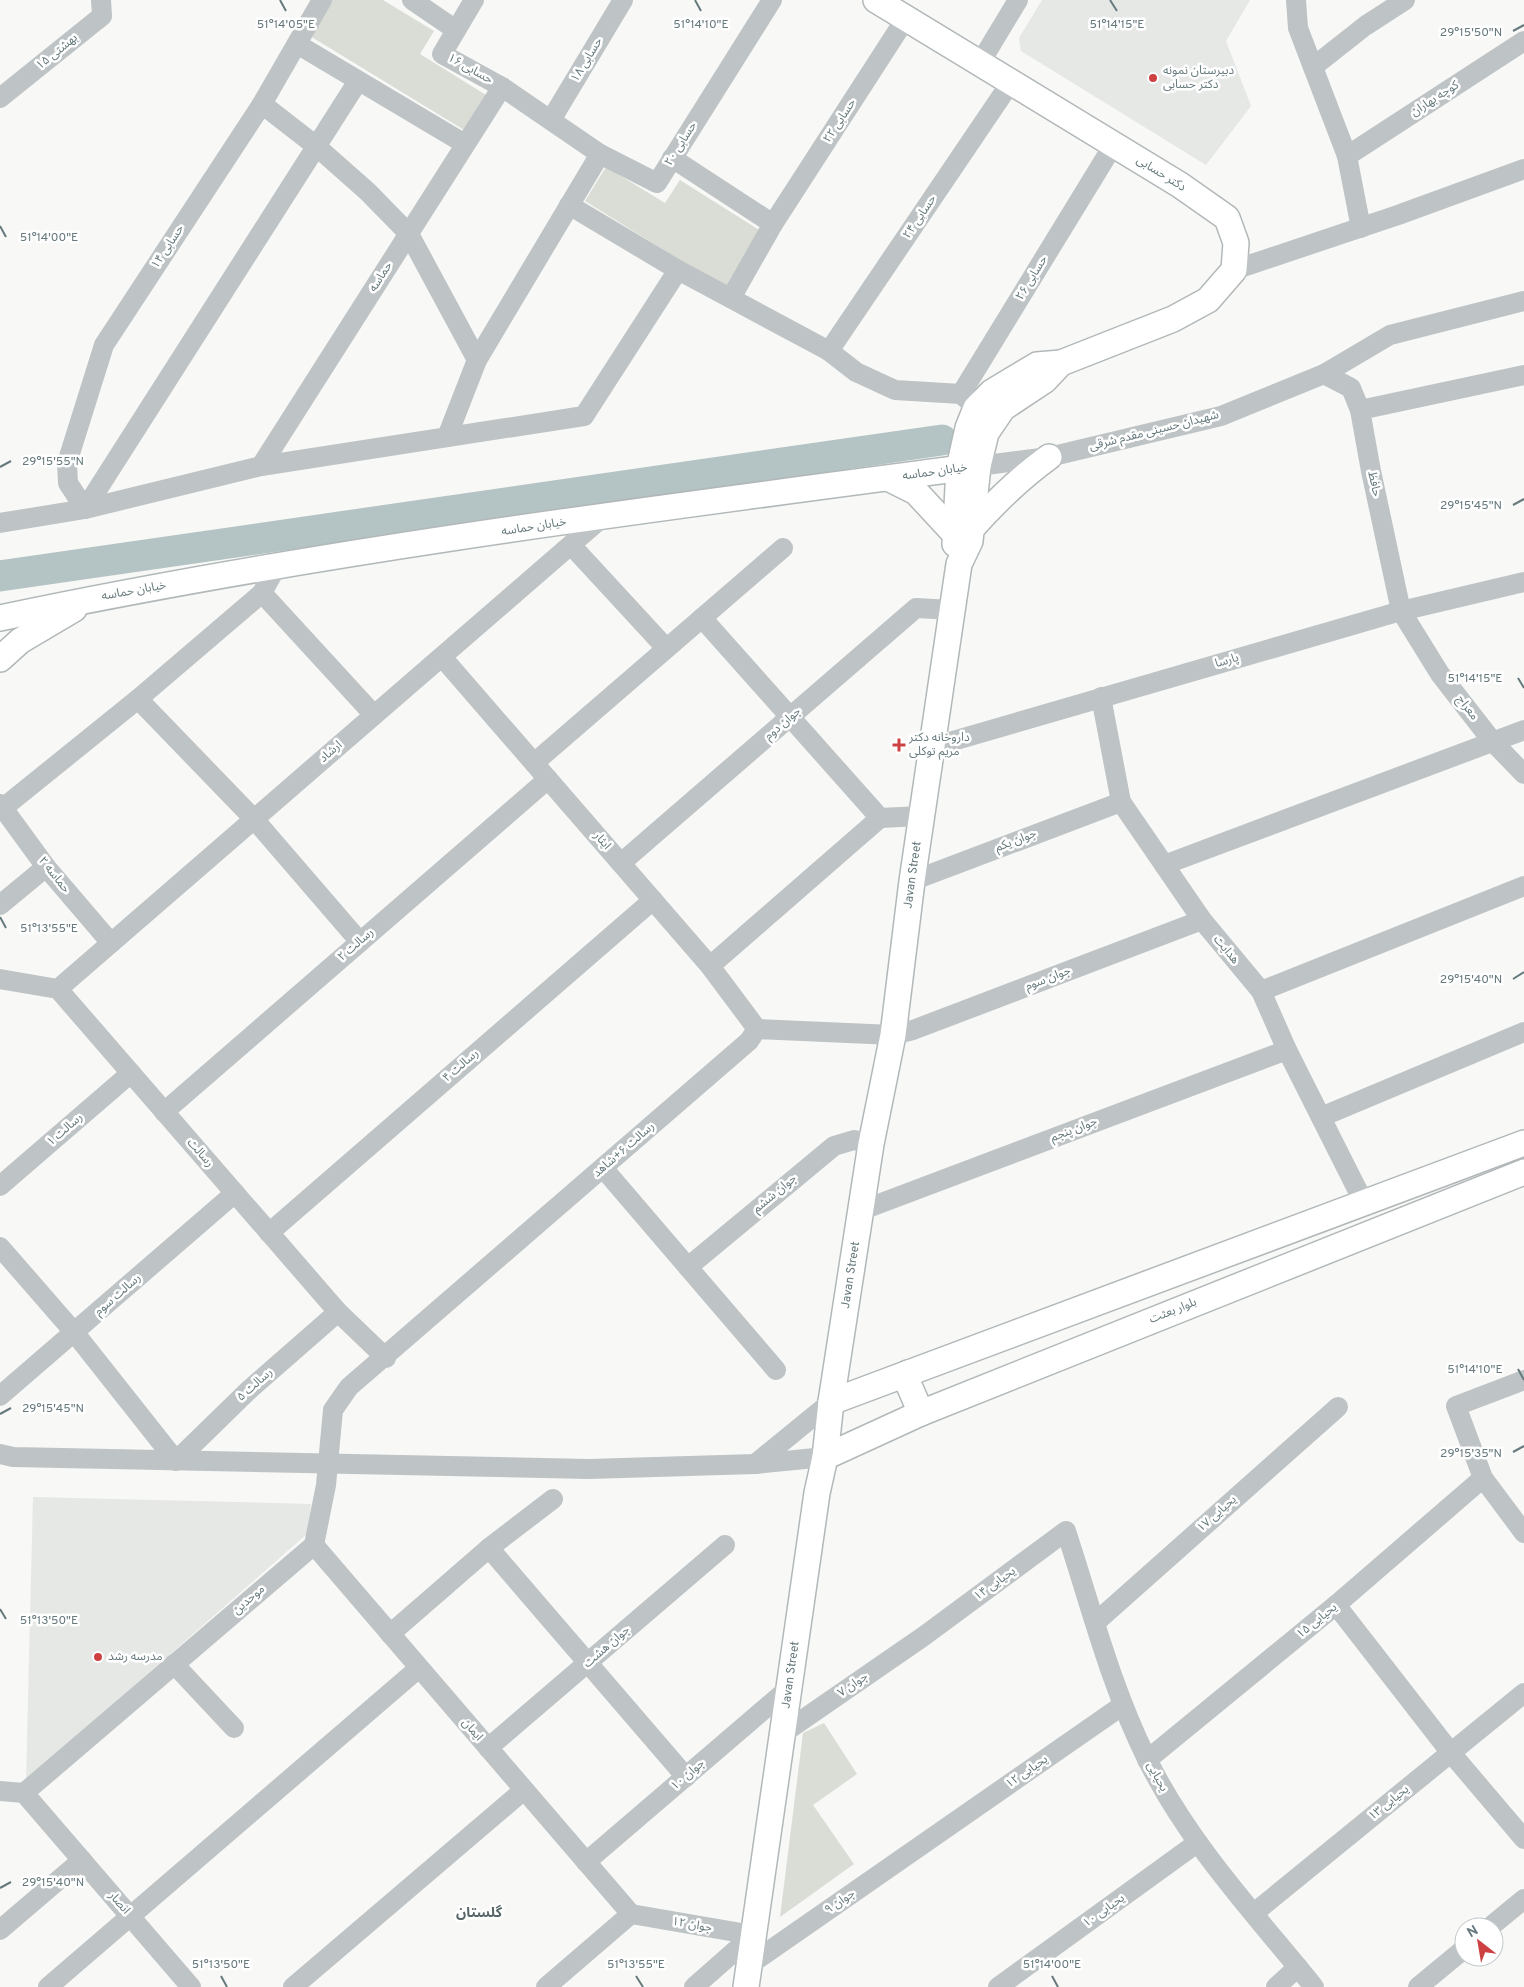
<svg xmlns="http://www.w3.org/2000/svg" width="1524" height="1987" viewBox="0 0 1524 1987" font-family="Overpass,'Noto Sans Arabic',sans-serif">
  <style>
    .built { fill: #e6e8e6 }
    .green { fill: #daddd6 }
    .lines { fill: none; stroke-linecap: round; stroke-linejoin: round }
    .river { stroke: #b4c3c3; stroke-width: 31 }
    .major-casing { stroke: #b2b8b9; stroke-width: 28 }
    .minor { stroke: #bec3c5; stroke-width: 20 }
    .major { stroke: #fff; stroke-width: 25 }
    .ticks { fill: none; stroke: #66797d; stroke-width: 2 }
    .poi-dot { fill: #cd4142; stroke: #fff; stroke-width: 2 }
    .labels { text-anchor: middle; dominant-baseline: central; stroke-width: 5; stroke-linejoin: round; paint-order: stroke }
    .street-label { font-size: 12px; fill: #66797d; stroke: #fff }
    .poi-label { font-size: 12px; fill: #66797d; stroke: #fff; text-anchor: start }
    .neighbourhood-label { font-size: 14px; font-weight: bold; fill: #586669; stroke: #fff }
    .ticks-label { font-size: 12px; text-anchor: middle; fill: #66797d; stroke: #fff; stroke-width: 5; stroke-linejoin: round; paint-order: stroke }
  </style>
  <rect width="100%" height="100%" fill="#f8f8f6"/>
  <g class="built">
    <path d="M 1042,0 L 1250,0 L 1226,41 L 1251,106 L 1206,165 L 1021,51 L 1019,38 Z"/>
    <path d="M 33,1497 L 311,1504 L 308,1533 L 26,1781 Z"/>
  </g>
  <g class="green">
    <path d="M 332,0 L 383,0 L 434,31 L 420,54 L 486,95 L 464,130 L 310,36 Z"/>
    <path d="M 606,167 L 665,203 L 680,180 L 764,233 L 728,290 L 585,201 Z"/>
    <path d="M 824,1723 L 857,1774 L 813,1805 L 854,1864 L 780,1917 L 803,1733 Z"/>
  </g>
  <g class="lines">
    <path class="river" d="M 0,576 L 942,440"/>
    <g class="major-casing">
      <g id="major">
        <path d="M 876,0 L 1180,185 L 1227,218 L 1236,243 L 1234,270 L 1208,300 L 1173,319 L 1061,363 L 1037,365 L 992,392 L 976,408 L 968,428 L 959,468 L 955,544"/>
        <path d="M 888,478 L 916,492 L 954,533"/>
        <path d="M 972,528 C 996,501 1020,478 1049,457"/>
        <path d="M 0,618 C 323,550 651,509 978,466"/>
        <path d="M 0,659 L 20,641 L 74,609"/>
        <path d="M 908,1373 L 908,1383 L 921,1413"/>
        <path d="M 831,1402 L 1524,1143"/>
        <path d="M 825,1457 L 921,1413 L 1524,1172"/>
        <path d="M 746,1987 L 817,1493 L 825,1457 L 831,1402 L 871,1144 L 893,1035 L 912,881 L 959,564 L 970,541 L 978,466 L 986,433 L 1003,408 L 1045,380 L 1061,363"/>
      </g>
    </g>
    <g class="minor">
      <path d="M 322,0 L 262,104 L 104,345 L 67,463 L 68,483 L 85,509 L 358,81"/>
      <path d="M 412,0 L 456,30"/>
      <path d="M 474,0 L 442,54 L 502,87 L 600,154 L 657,183 L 772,0"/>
      <path d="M 1296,0 L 1298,28 L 1347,156 L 1361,228"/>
      <path d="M 297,44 L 465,144"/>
      <path d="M 980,63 L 1018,0"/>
      <path d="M 1313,67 L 1365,26 L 1405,0"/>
      <path d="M 0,98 L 102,16 L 101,0"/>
      <path d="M 262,104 L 316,146 L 368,192 L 409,234 L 477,360 L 447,437"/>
      <path d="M 551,120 L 623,0"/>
      <path d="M 1347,156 L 1524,41"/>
      <path d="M 672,158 L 773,224"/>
      <path d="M 569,205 L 678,270 L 829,351 L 856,372 L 895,390 L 961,394"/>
      <path d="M 1234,270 L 1398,215 L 1524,169"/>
      <path d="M 731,298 L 773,224 L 906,18"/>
      <path d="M 829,351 L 1011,82"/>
      <path d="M 477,360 L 600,154"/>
      <path d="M 1324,374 L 1351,388 L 1360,410 L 1371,471 L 1401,611 L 1440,674 L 1493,742 L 1524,774"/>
      <path d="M 971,403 L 961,394 L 1114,144"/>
      <path d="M 1360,410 L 1524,375"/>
      <path d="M 261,466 L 502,87"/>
      <path d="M 978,466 L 1049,457 L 1221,416 L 1324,374 L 1390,335 L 1524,301"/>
      <path d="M 0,523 L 85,509 L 261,466 L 584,416 L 678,270"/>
      <path d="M 571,545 L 666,648"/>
      <path d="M 262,593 L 374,715"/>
      <path d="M 702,618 L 880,818"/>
      <path d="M 442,657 L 710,966 L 757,1029"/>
      <path d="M 1101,697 L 1121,802 L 1202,920 L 1261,991 L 1287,1050 L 1364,1203"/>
      <path d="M 138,699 L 254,819 L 360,942"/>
      <path d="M 932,747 L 1401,611 L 1524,582"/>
      <path d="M 534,763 L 783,548"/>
      <path d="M 0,804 L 46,867 L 111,943"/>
      <path d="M 3,808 L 138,699 L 262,593 L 277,566"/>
      <path d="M 880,818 L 921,816"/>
      <path d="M 621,863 L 916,608 L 953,610"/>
      <path d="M 1164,865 L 1524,730"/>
      <path d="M 912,881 L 1121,802"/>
      <path d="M 0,905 L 46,867"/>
      <path d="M 710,966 L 880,818"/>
      <path d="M 0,979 L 58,989 L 338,1312 L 386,1358"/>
      <path d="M 58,989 L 604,516"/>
      <path d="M 1261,991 L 1524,886"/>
      <path d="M 164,1112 L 548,779"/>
      <path d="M 1321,1117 L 1524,1032"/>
      <path d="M 603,1168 L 776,1370"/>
      <path d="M 0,1186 L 131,1073"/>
      <path d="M 860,1211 L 1287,1050"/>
      <path d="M 269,1233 L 653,900"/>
      <path d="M 0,1247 L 74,1332 L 176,1461 L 250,1389 L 338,1312"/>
      <path d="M 688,1267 L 834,1146 L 854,1140 L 871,1144"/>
      <path d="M 1524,1380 L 1456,1406 L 1483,1478 L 1524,1533"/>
      <path d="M 0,1396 L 235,1193"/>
      <path d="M 0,1454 L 13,1457 L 589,1469 L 755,1464 L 825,1457"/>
      <path d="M 755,1464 L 831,1402"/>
      <path d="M 314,1545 L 631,1914"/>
      <path d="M 489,1548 L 686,1777"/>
      <path d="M 1336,1605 L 1451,1753 L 1524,1839"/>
      <path d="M 1096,1622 L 1338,1407"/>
      <path d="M 390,1634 L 489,1548 L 553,1499"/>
      <path d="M 174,1664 L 234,1728"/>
      <path d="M 782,1734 L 924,1636 L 1066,1531 C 1091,1607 1111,1687 1147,1759 C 1189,1844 1255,1914 1314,1987"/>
      <path d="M 488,1748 L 725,1545"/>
      <path d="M 1147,1760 L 1336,1605 L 1483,1478"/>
      <path d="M 0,1791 L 24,1793 L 191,1987"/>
      <path d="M 24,1793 L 314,1545 L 326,1485 L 333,1410 L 349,1387 L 749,1041 L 757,1029 L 893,1035 L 913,1030 L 1202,920"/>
      <path d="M 586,1862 L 789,1688"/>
      <path d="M 1254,1913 L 1524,1693"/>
      <path d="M 631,1914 L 753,1935"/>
      <path d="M 1490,1927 L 1524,1899"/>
      <path d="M 0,1930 L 82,1860"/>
      <path d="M 749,1965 L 1123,1705"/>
      <path d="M 48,1987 L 419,1668"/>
      <path d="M 293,1987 L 524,1790"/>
      <path d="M 546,1987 L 631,1914"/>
      <path d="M 694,1987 L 753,1935"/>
      <path d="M 998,1987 L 1197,1843"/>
      <path d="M 1276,1987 L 1298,1967"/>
      <path d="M 1418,1987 L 1464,1949"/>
    </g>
    <use href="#major" class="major"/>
  </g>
  <path class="ticks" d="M 280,0 L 286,11M 695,0 L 701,11M 1110,0 L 1117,11M 1513,31 L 1524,25M 0,226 L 6,237M 0,467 L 11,461M 1513,505 L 1524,499M 1518,678 L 1524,688M 0,917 L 6,928M 1513,979 L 1524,972M 1518,1369 L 1524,1380M 0,1414 L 11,1408M 1513,1452 L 1524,1446M 0,1609 L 6,1619M 0,1888 L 11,1882M 221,1976 L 227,1987M 636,1976 L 643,1987M 1052,1976 L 1058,1987"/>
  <g class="poi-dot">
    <circle cx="1153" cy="78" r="5"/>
    <path d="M896.5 737.5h5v5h5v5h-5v5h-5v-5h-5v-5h5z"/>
    <circle cx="98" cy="1657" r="5"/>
  </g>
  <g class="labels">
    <g class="street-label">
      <text transform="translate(57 52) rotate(-39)">بهشتی ۱۵</text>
      <text transform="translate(587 60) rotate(-59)">حسابی ۱۸</text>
      <text transform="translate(470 69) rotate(29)">حسابی ۱۶</text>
      <text transform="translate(1435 99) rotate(-33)">کوچه بهاران</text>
      <text transform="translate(840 121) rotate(-57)">حسابی ۲۲</text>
      <text transform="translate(681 144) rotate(-58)">حسابی ۲۰</text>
      <text transform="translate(1161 174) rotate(32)">دکتر حسابی</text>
      <text transform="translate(920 217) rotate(-56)">حسابی ۲۴</text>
      <text transform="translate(168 247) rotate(-57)">حسابی ۱۴</text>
      <text transform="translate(381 277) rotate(-58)">حماسه</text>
      <text transform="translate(1032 278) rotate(-59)">حسابی ۲۶</text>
      <text transform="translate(1154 431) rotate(-14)">شهیدان حسینی مقدم شرقی</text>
      <text transform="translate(935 472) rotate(-8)">خیابان حماسه</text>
      <text transform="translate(1374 484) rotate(78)">حافظ</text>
      <text transform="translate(534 527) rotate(-9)">خیابان حماسه</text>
      <text transform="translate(134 591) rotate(-10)">خیابان حماسه</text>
      <text transform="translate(1227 661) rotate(-16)">پارسا</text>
      <text transform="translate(1467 708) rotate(52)">معراج</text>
      <text transform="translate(783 724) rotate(-41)">جوان دوم</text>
      <text transform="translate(331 752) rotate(-41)">ارشاد</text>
      <text transform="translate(602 841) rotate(49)">ایثار</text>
      <text transform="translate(1016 841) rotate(-21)">جوان یکم</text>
      <text transform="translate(54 875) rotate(51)">حماسه ۲</text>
      <text transform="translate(913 875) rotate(-82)">Javan Street</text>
      <text transform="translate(356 945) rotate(-41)">رسالت ۲</text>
      <text transform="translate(1226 950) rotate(50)">هدایت</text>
      <text transform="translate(1048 979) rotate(-21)">جوان سوم</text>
      <text transform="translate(461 1066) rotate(-41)">رسالت ۴</text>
      <text transform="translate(65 1130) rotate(-41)">رسالت ۱</text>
      <text transform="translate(1074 1130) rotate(-21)">جوان پنجم</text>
      <text transform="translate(624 1150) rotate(-41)">رسالت ۶+شاهد</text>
      <text transform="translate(200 1153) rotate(49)">رسالت</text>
      <text transform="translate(775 1194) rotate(-40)">جوان ششم</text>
      <text transform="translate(851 1275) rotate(-81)">Javan Street</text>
      <text transform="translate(118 1295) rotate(-41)">رسالت سوم</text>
      <text transform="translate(1173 1311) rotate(-22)">بلوار بعثت</text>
      <text transform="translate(255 1385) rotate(-42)">رسالت ۵</text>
      <text transform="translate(1217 1514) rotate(-42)">یحیایی ۱۷</text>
      <text transform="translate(995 1584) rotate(-36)">یحیایی ۱۴</text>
      <text transform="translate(249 1600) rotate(-41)">موحدین</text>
      <text transform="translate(1317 1621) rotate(-39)">یحیایی ۱۵</text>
      <text transform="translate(607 1647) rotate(-41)">جوان هشت</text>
      <text transform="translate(791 1675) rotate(-82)">Javan Street</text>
      <text transform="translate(853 1685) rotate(-35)">جوان ۷</text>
      <text transform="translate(472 1730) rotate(49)">ایمان</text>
      <text transform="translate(1027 1772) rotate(-35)">یحیایی ۱۲</text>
      <text transform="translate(688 1775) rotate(-41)">جوان ۱۰</text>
      <text transform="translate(1157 1777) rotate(61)">یحیایی</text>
      <text transform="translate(1389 1803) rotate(-39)">یحیایی ۱۳</text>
      <text transform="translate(840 1902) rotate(-35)">جوان ۹</text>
      <text transform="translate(119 1903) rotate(49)">انصار</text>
      <text transform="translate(1104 1911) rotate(-36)">یحیایی ۱۰</text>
      <text transform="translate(692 1925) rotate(10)">جوان ۱۲</text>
    </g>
    <g class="poi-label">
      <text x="1163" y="71">دبیرستان نمونه<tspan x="1163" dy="14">دکتر حسابی</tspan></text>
      <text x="909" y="738">داروخانه دکتر<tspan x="909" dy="14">مریم توکلی</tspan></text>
      <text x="108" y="1657">مدرسه رشد</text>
    </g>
    <g class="neighbourhood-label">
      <text x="479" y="1913">گلستان</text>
    </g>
  </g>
  <g class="ticks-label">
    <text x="286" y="28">51°14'05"E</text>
    <text x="701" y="28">51°14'10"E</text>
    <text x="1117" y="28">51°14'15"E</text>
    <text x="1471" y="36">29°15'50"N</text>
    <text x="49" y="241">51°14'00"E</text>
    <text x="53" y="465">29°15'55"N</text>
    <text x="1471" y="509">29°15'45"N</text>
    <text x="1475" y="682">51°14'15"E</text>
    <text x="49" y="932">51°13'55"E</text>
    <text x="1471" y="983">29°15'40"N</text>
    <text x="1475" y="1373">51°14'10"E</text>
    <text x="53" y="1412">29°15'45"N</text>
    <text x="1471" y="1457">29°15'35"N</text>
    <text x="49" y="1624">51°13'50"E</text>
    <text x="53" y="1886">29°15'40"N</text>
    <text x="221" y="1968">51°13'50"E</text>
    <text x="636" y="1968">51°13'55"E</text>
    <text x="1052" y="1968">51°14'00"E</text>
  </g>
  <g transform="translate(1479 1942) rotate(329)"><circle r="24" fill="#ffffff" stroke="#c2c9cb"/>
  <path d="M0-4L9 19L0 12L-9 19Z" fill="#cd4142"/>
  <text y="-8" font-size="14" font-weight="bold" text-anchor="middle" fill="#66797d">N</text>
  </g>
</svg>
